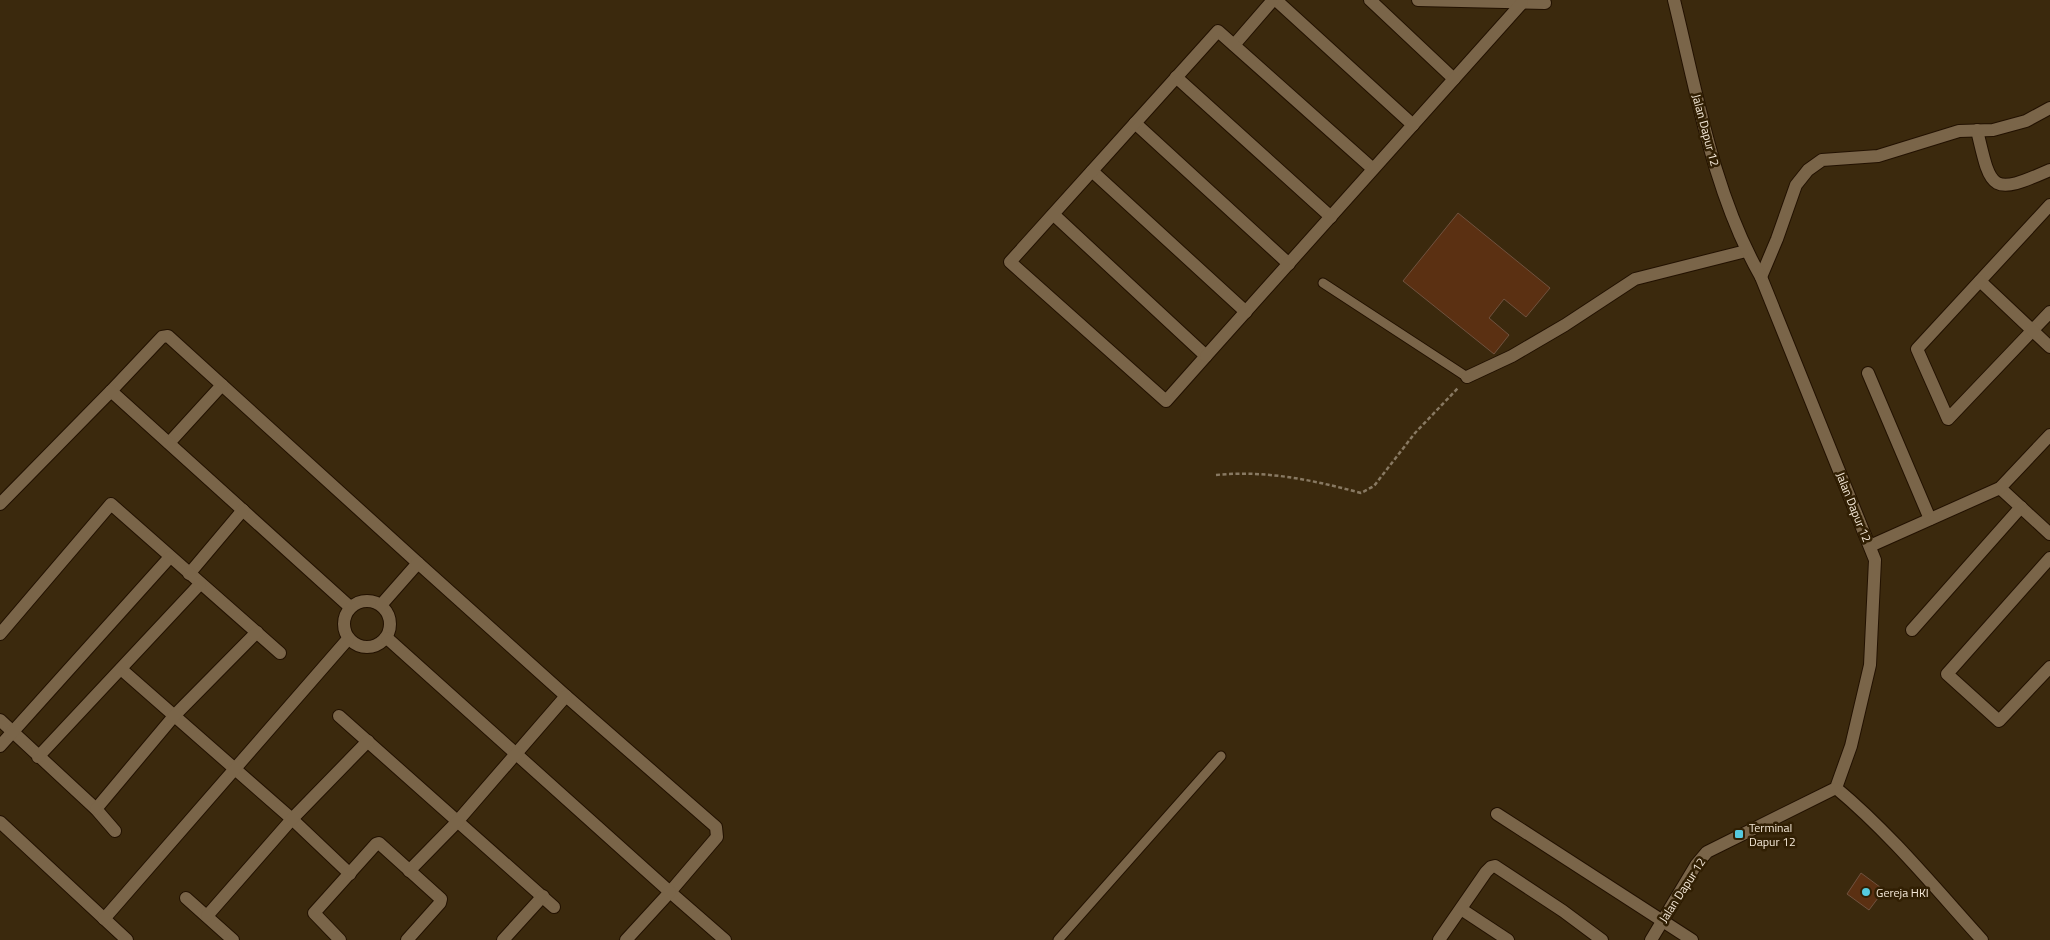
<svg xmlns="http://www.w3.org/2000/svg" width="2050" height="940" viewBox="0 0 2050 940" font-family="'Titillium Web',sans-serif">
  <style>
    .building { fill: #5b3012; stroke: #70523f }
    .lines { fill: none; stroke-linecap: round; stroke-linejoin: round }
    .lane-casing { stroke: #210; stroke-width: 11 }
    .street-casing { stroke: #210; stroke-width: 14 }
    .secondary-casing { stroke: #210; stroke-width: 14 }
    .path { stroke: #887962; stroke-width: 2.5; stroke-dasharray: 4 2.5; stroke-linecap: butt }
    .lane { stroke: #7a6549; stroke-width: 9 }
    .street { stroke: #7a6549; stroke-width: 12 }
    .secondary { stroke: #7a6549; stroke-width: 12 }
    .poi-dot { fill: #55cadf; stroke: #311f03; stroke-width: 2 }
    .labels { text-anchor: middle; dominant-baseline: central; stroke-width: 5; stroke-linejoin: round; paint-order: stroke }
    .street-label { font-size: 12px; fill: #f4e8d8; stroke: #311f03 }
    .poi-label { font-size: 12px; fill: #f4e8d8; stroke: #311f03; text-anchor: start }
  </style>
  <rect width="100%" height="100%" fill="#3b290d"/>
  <g class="building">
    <path d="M 1458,213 L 1550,288 L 1526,317 L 1504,299 L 1489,318 L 1509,335 L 1494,354 L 1403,281 Z"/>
    <path d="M 1861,873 L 1884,890 L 1869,910 L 1847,894 Z"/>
  </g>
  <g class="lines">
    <g class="lane-casing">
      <g id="lane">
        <path d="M 1323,283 L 1467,377"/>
        <path d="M 1058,940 L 1221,756"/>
      </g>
    </g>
    <g class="street-casing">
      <g id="street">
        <path d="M 1276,0 L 1413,125"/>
        <path d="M 1370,0 L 1454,79"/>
        <path d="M 1418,0 L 1545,3"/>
        <path d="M 1234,45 L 1273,0"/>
        <path d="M 1176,77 L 1331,217"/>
        <path d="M 1135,123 L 1289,264"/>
        <path d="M 1977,130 C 1991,191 1991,196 2050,170"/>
        <path d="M 1092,171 L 1246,312"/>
        <path d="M 2050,205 L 1917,349 L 1948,419 L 2050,312"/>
        <path d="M 1053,214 L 1206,356 L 1166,401 L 1010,262 C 1079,185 1149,108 1218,31 L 1373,169"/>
        <path d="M 1761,277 L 1777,239 L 1796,185 L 1808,170 L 1822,160 L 1878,156 L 1959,131 L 1993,130 L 2026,121 L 2050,108"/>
        <path d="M 1980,281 L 2050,347"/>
        <path d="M 1206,356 L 1522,3"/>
        <path d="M 1868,373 L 1930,519"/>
        <path d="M 1467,377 L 1512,356 L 1565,325 L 1635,279 L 1746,251"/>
        <path d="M 111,391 L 162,337 L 168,336 L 418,563"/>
        <path d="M 169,443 L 222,385"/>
        <path d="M 2000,488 L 2050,534"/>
        <path d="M 0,504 L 111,391 L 350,607"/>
        <path d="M 1870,546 L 2000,488 L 2050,435"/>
        <path d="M 2050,558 L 1947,674 L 1999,721 L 2050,667"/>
        <path d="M 189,574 L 243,510"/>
        <circle cx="367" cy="624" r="23"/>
        <path d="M 381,605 L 418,563 L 566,696 L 716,827 L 717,837 L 670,892 L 725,940"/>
        <path d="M 1912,630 L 2021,507"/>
        <path d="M 0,634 L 111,504 L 280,653"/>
        <path d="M 387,638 L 670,892 L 626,940"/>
        <path d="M 121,669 L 292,819 L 350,874"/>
        <path d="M 339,716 L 554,907"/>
        <path d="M 0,720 L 96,809 L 115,831"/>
        <path d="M 0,746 L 170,557"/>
        <path d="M 38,757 L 200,584"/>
        <path d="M 96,809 L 174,716 L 257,632"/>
        <path d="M 1497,814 L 1692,940"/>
        <path d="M 0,822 L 127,940"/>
        <path d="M 409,871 L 456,823 L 566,696"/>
        <path d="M 186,898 L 233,940"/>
        <path d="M 1461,909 L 1508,940"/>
        <path d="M 207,916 L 292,819 L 368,741"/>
        <path d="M 104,919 L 348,639"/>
        <path d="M 340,940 L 314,913 L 376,844 L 379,843 L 441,899 L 440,903 L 407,940"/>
        <path d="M 503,940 L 543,896"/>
        <path d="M 1439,940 L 1486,872 L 1491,867 L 1495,866 L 1563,911 L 1602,940"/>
      </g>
    </g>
    <g class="secondary-casing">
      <g id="secondary">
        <path d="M 1836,788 C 1890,833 1935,888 1982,940"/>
        <path d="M 1651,940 L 1696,865 L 1707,852 L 1836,788 L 1851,746 L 1870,665 L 1875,560 L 1761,277 C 1713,193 1697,93 1674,0"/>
      </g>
    </g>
    <path class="path" d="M 1216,475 C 1266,470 1313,480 1361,493 L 1374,486 L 1415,433 L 1458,388"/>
    <use href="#lane" class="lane"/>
    <use href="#street" class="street"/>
    <use href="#secondary" class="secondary"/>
  </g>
  <g class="poi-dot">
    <rect x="1734" y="829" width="10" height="10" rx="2.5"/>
    <circle cx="1866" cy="892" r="5"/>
  </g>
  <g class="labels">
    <g class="street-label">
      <text transform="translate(1706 130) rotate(75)">Jalan Dapur 12</text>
      <text transform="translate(1854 507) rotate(68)">Jalan Dapur 12</text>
      <text transform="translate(1682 890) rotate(-57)">Jalan Dapur 12</text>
    </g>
    <g class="poi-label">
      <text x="1749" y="827">Terminal<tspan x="1749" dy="14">Dapur 12</tspan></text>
      <text x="1876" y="892">Gereja HKI</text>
    </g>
  </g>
</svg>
